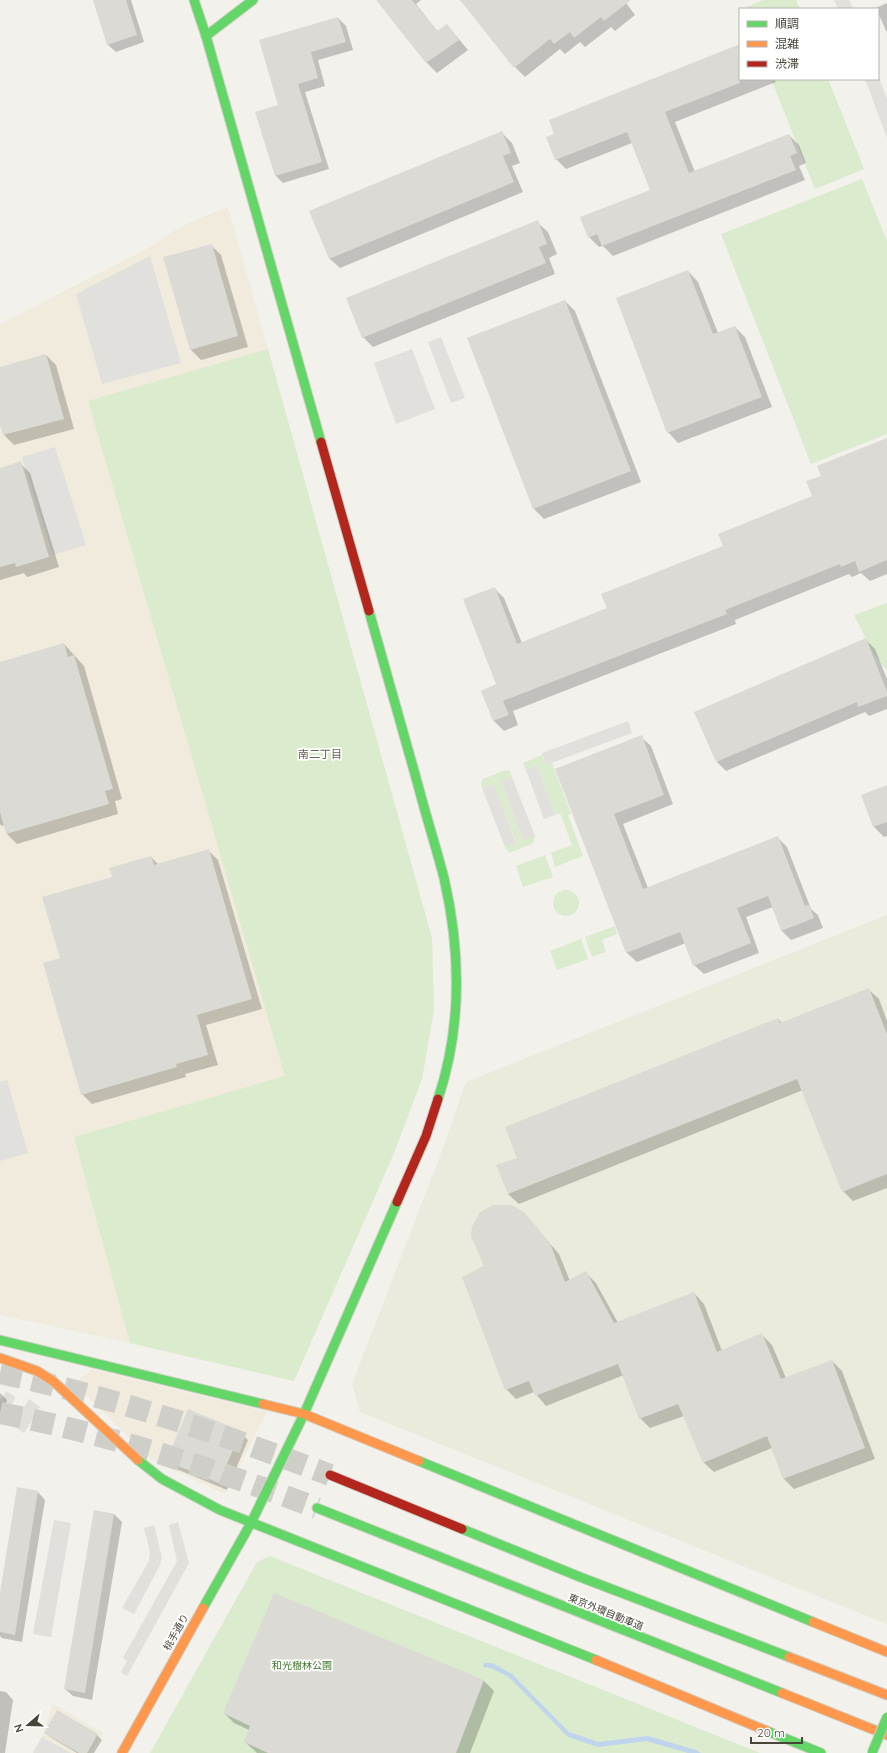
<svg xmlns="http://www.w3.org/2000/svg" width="887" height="1753" viewBox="0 0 887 1753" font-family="Quicksand,'Noto Sans JP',sans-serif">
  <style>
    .commercial { fill: #f0ebdd }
    .education { fill: #eceadc }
    .green { fill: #dbebce }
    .parking { fill: #e1e0dc }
    .water { fill: #c0d4ed }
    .shadow { fill: #0003 }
    .building { fill: #dbdad5 }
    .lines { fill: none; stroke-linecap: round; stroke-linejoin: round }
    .highway-tunnel { stroke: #d0cec8; stroke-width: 22; stroke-dasharray: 22 11; stroke-linecap: butt }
    .fast-casing { stroke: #d0cfc3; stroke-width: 11 }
    .slow-casing { stroke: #d0cfc3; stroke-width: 11 }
    .jam-casing { stroke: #d0cfc3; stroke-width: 11 }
    .fast { stroke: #63d668; stroke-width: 9 }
    .slow { stroke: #ff974d; stroke-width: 9 }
    .jam { stroke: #b3261e; stroke-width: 9 }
    .fast-bridge-casing { stroke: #d0cfc3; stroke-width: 11; stroke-linecap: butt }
    .fast-bridge { stroke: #63d668; stroke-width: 9 }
    .labels { text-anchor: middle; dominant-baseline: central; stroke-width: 3.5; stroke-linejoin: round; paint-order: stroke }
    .street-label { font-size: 10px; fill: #484438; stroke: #fff }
    .park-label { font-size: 10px; fill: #3f772e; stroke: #fff }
    .neighbourhood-label { font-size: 11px; fill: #6a6350; stroke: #fff }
  </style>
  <rect width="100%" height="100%" fill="#f2f1ec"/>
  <g class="commercial">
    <path d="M 228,207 L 432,938 L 434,1009 L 422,1079 L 394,1153 L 294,1381 L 103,1337 L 0,1315 L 0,324 L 143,251 L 187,223 Z"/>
    <path d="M 91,1369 L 267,1412 L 225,1494 L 152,1460 L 75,1384 Z"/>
    <path d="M 53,1704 L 103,1733 L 91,1753 L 33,1753 L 42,1737 Z"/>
  </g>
  <path class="education" d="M 887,915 L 887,1624 L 360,1412 L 352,1384 L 442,1151 L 466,1082 Z"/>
  <g class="green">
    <path d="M 763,0 L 796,0 L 800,9 L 743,9 Z"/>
    <path d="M 771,79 L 828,79 L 864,169 L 815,189 Z"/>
    <path d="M 862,179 L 887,241 L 887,434 L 811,464 L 721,234 Z"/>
    <path d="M 268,349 L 432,938 L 434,1009 L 422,1079 L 394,1153 L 294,1381 L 130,1343 L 74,1137 L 285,1076 L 88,401 Z"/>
    <path d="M 887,603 L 887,671 L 872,651 L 854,615 Z"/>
    <path d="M 542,755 L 546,765 L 552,763 L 571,814 L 568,815 L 583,856 L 555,867 L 551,853 L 572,845 L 560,813 L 555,815 L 537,766 L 526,770 L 523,763 Z"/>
    <path d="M 506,770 L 510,771 L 512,777 L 501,782 L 523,840 L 535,836 L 535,838 L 532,844 L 509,853 L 505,847 L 516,842 L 494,784 L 482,788 L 481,784 L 483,779 Z"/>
    <path d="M 545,855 L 553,877 L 523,887 L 516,866 Z"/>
    <circle cx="566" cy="903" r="13"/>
    <path d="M 615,926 L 617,934 L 602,940 L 606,952 L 592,957 L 585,937 Z"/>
    <path d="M 581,939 L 588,959 L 557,970 L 550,951 Z"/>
    <path d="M 270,1556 L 760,1753 L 150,1753 L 257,1562 Z"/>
  </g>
  <g class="parking">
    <path d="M 834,0 L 849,0 L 853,9 L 838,9 Z"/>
    <path d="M 878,75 L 887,99 L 887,138 L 865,79 L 878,79 Z"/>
    <path d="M 150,256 L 181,363 L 102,384 L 76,294 Z"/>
    <path d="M 441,337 L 465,398 L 451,403 L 428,342 Z"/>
    <path d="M 412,349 L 435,409 L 396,424 L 374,363 Z"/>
    <path d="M 55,447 L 86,545 L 53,555 L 22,457 Z"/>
    <path d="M 628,721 L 632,733 L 546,765 L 542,753 Z"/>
    <path d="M 537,766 L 555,815 L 544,819 L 526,770 Z"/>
    <path d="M 512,777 L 535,836 L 523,840 L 501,781 Z"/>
    <path d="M 494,784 L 516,843 L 505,847 L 482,788 Z"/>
    <path d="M 7,1080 L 28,1153 L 0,1161 L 0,1082 Z"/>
    <path d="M 6,1391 L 16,1397 L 0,1423 L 0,1401 Z"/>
    <path d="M 29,1399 L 40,1407 L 24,1433 L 13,1426 Z"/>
    <path d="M 54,1520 L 71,1523 L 51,1637 L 33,1634 Z"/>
    <path d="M 178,1522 L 189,1563 L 127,1676 L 121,1672 L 127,1661 L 123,1658 L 177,1561 L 169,1525 Z"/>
    <path d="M 154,1525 L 162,1558 L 160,1565 L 134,1614 L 122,1608 L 149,1561 L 150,1552 L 144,1528 Z"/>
    <path d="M 42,1737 L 71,1753 L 34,1753 L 33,1752 Z"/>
  </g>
  <path class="water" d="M 484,1663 L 492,1663 L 512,1674 L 569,1732 L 598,1742 L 648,1736 L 696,1750 L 701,1753 L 688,1753 L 646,1741 L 598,1747 L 568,1737 L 509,1677 L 491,1668 L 483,1667 Z"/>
  <g class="shadow">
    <path d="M 95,0 L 131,0 L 144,42 L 116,52 L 108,45 Z"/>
    <path d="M 377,0 L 421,0 L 416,4 L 438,32 L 447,25 L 468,50 L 437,73 L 427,63 Z"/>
    <path d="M 461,0 L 624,0 L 635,15 L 615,31 L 611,27 L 585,47 L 580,42 L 565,54 L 560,49 L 525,77 L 515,67 Z"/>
    <path d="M 887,3 L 887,33 L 876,8 Z"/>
    <path d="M 338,18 L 346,26 L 353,50 L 318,60 L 325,86 L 305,92 L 329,169 L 283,183 L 276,176 L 279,106 L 260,41 Z"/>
    <path d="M 740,45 L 740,79 L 774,79 L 776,82 L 675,122 L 695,172 L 789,135 L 799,145 L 806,163 L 799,166 L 805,180 L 613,256 L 603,246 L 599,247 L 589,237 L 651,190 L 632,143 L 566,169 L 556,159 Z"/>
    <path d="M 502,133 L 512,143 L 520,163 L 512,166 L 523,192 L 340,268 L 329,258 Z"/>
    <path d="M 537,222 L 548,232 L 557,254 L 549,258 L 555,274 L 373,347 L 363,337 Z"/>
    <path d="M 211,245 L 221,255 L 248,347 L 201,360 L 191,350 Z"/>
    <path d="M 688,271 L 698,282 L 718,333 L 735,327 L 745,337 L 772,407 L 678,443 L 668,432 Z"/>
    <path d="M 565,301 L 575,311 L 641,482 L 544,519 L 534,509 L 468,338 Z"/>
    <path d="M 46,355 L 56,365 L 74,429 L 14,445 L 4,435 L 0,423 L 0,368 Z"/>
    <path d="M 887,439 L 887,574 L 870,581 L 861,573 L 852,577 L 849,574 L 735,620 L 736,624 L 513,711 L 518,725 L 504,731 L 494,721 L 497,685 L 494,588 L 504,598 L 522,643 L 608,609 L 724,547 L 814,496 L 822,476 Z"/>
    <path d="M 20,463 L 30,473 L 59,567 L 27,577 L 24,573 L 0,580 L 0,469 Z"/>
    <path d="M 866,640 L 875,649 L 887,679 L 887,709 L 869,716 L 865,712 L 726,771 L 717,762 Z"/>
    <path d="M 64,644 L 84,666 L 122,799 L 115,801 L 118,814 L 17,844 L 7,834 L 5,825 L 2,826 L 0,824 L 0,663 Z"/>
    <path d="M 641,737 L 651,746 L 673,804 L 623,824 L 648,888 L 778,838 L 787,847 L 811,909 L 818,915 L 823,928 L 791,940 L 782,931 L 773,907 L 746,917 L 759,953 L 704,974 L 694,965 L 686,943 L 637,962 L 627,953 L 556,769 Z"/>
    <path d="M 887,786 L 887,836 L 884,837 L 874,827 L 863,795 Z"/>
    <path d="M 208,850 L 218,860 L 262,1009 L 206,1025 L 218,1065 L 185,1074 L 186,1077 L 92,1104 L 82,1094 L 61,959 L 151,857 L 158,864 Z"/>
    <path d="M 868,989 L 879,999 L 887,1021 L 887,1188 L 853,1201 L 843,1191 L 803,1090 L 519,1204 L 508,1194 L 518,1158 L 778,1019 L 782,1023 Z"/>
    <path d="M 524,1214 L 559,1254 L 570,1281 L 586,1273 L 596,1283 L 618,1323 L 694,1293 L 704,1304 L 722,1351 L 762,1335 L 772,1345 L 786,1378 L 832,1361 L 842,1371 L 875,1459 L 794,1489 L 784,1479 L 772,1448 L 714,1472 L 703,1462 L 684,1416 L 650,1428 L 640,1418 L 624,1375 L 546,1406 L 534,1392 L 516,1399 L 506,1389 L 486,1267 Z"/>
    <path d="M 0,1393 L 7,1400 L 0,1423 Z"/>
    <path d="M 240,1432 L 248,1440 L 227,1490 L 174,1468 L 167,1460 Z"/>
    <path d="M 38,1492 L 45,1500 L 22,1642 L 2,1638 L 0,1636 L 0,1599 Z"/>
    <path d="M 95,1511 L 114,1514 L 122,1522 L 92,1700 L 73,1696 L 65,1689 Z"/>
    <path d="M 484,1681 L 494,1691 L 470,1753 L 257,1753 L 245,1742 L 249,1730 L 234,1723 L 224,1713 Z"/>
    <path d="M 0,1691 L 6,1692 L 13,1700 L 5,1753 L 0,1753 Z"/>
    <path d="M 45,1732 L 97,1735 L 102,1740 L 94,1753 L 77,1753 L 50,1737 Z"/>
  </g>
  <g class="building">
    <path d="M 93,0 L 126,0 L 137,35 L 107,45 Z"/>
    <path d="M 376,0 L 412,0 L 437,31 L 447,24 L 459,40 L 426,63 Z"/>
    <path d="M 460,0 L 631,0 L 604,21 L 601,17 L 574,38 L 570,32 L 554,44 L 550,39 L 514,68 Z"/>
    <path d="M 338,17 L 346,42 L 311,52 L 318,78 L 298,84 L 322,162 L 275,176 L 255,112 L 278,105 L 259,40 Z"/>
    <path d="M 740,44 L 740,83 L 665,112 L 689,173 L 789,134 L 797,153 L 790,156 L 796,170 L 602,246 L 597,234 L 588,238 L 580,217 L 650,190 L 627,132 L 555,160 L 546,137 L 554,134 L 549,120 Z"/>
    <path d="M 502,131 L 511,153 L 503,156 L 514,182 L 329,259 L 309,211 Z"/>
    <path d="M 538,220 L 547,244 L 539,247 L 546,263 L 362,338 L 346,298 Z"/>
    <path d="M 212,244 L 238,336 L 190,350 L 163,257 Z"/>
    <path d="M 688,270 L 713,334 L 735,326 L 762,397 L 667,433 L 616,298 Z"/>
    <path d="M 565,300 L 631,471 L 533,509 L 467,338 Z"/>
    <path d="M 46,354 L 64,419 L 3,435 L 0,424 L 0,367 Z"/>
    <path d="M 887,438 L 887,560 L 859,572 L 855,561 L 841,567 L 840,564 L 725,610 L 727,614 L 503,701 L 509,715 L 493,721 L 481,691 L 496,684 L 463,599 L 495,587 L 517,644 L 607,608 L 601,594 L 723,546 L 718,534 L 812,496 L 806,481 L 821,476 L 817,466 Z"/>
    <path d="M 21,461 L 49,557 L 16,567 L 15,563 L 0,567 L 0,468 Z"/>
    <path d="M 866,638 L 887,692 L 887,696 L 858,707 L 857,702 L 716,762 L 694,712 Z"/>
    <path d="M 64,643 L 68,657 L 74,655 L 113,789 L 105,791 L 109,804 L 6,834 L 0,812 L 0,662 Z"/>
    <path d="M 642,735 L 664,795 L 614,814 L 643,889 L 778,836 L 805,906 L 809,905 L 814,918 L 781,931 L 768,896 L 737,908 L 751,943 L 693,966 L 680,932 L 626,953 L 555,769 Z"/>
    <path d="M 887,785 L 887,822 L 873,827 L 861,795 Z"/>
    <path d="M 209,849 L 252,999 L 197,1015 L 208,1055 L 176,1064 L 177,1067 L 81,1095 L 43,963 L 60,958 L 42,897 L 112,877 L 109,868 L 151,856 L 154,865 Z"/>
    <path d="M 869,988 L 887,1034 L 887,1174 L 842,1192 L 797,1079 L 508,1194 L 496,1165 L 517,1158 L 505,1127 L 778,1018 L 780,1023 Z"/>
    <path d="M 493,1205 L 512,1205 L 525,1213 L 550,1243 L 565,1282 L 586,1271 L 614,1323 L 694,1292 L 717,1352 L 762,1333 L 781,1379 L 832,1360 L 865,1448 L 783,1479 L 767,1436 L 703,1463 L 678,1404 L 639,1419 L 618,1364 L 535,1396 L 529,1381 L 505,1390 L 462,1277 L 484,1266 L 471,1236 L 472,1227 L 480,1212 Z"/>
    <path d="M 188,1409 L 241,1431 L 219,1483 L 166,1461 Z"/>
    <path d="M 17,1487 L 38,1491 L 15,1635 L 0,1632 L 0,1593 Z"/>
    <path d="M 94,1510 L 114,1514 L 85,1693 L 64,1689 Z"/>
    <path d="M 274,1593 L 484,1680 L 456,1753 L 268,1753 L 244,1742 L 250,1726 L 223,1713 Z"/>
    <path d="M 57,1710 L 98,1734 L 87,1753 L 79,1753 L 44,1733 Z"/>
  </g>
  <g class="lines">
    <g class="highway-tunnel">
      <path d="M 0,1373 C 113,1397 223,1434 330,1475"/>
      <path d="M 0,1413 C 109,1434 214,1469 317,1508"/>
    </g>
    <g class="fast-casing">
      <g id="fast">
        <path d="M 194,0 L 206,36 L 321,442"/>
        <path d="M 206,36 L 253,0"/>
        <path d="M 369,611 C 385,669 402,727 418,785 C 426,816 436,847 444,878 C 461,952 462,1027 438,1099"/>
        <path d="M 0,1340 L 263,1404"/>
        <path d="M 138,1460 L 162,1479 L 220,1510 L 596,1660"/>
        <path d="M 419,1461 L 813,1622"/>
        <path d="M 317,1508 L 782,1693"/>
        <path d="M 462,1529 L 580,1577 L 789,1657"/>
        <path d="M 203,1608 L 251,1523 L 304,1414 L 397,1202"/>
        <path d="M 767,1731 L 821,1753"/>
      </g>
    </g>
    <g class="slow-casing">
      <g id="slow">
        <path d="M 0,1358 L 37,1371 L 53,1381 L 138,1460"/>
        <path d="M 263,1404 L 304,1414 L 419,1461"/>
        <path d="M 813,1622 L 887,1652"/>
        <path d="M 789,1657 L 887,1695"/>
        <path d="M 596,1660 L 767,1731"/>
        <path d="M 782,1693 L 887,1735"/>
        <path d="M 122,1753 L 203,1608"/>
      </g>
    </g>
    <g class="jam-casing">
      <g id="jam">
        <path d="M 321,442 L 369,611"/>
        <path d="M 397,1202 L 426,1136 L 438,1099"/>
        <path d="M 330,1475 L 462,1529"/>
      </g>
    </g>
    <use href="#fast" class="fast"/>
    <use href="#slow" class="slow"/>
    <use href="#jam" class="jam"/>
    <g class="fast-bridge-casing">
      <path id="fast-bridge" d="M 872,1753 L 887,1717"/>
    </g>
    <use href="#fast-bridge" class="fast-bridge"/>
  </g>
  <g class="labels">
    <g class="street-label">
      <text transform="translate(606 1612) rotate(22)">東京外環自動車道</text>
      <text transform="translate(176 1632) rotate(-61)">桃手通り</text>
    </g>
    <g class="park-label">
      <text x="302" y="1665">和光樹林公園</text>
    </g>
    <g class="neighbourhood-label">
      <text x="320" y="754">南二丁目</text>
    </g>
  </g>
  <rect x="739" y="8" width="140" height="72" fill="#ffffff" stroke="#b6b4af"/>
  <rect x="747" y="21" width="20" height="6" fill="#63d668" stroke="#b6b4af"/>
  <text x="775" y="28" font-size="12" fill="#484438">順調</text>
  <rect x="747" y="41" width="20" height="6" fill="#ff974d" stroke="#b6b4af"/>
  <text x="775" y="48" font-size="12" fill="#484438">混雑</text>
  <rect x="747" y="61" width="20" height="6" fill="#b3261e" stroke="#b6b4af"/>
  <text x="775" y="68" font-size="12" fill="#484438">渋滞</text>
  <g transform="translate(28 1725) rotate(250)" stroke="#ffffff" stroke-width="3" paint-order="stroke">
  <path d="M0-3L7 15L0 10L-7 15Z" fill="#484438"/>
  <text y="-6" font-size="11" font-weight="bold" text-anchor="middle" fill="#484438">N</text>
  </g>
  <path d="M751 1737v6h51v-6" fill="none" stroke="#484438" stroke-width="2"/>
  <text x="757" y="1737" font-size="12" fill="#484438" stroke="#ffffff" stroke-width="3" paint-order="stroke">20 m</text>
</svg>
